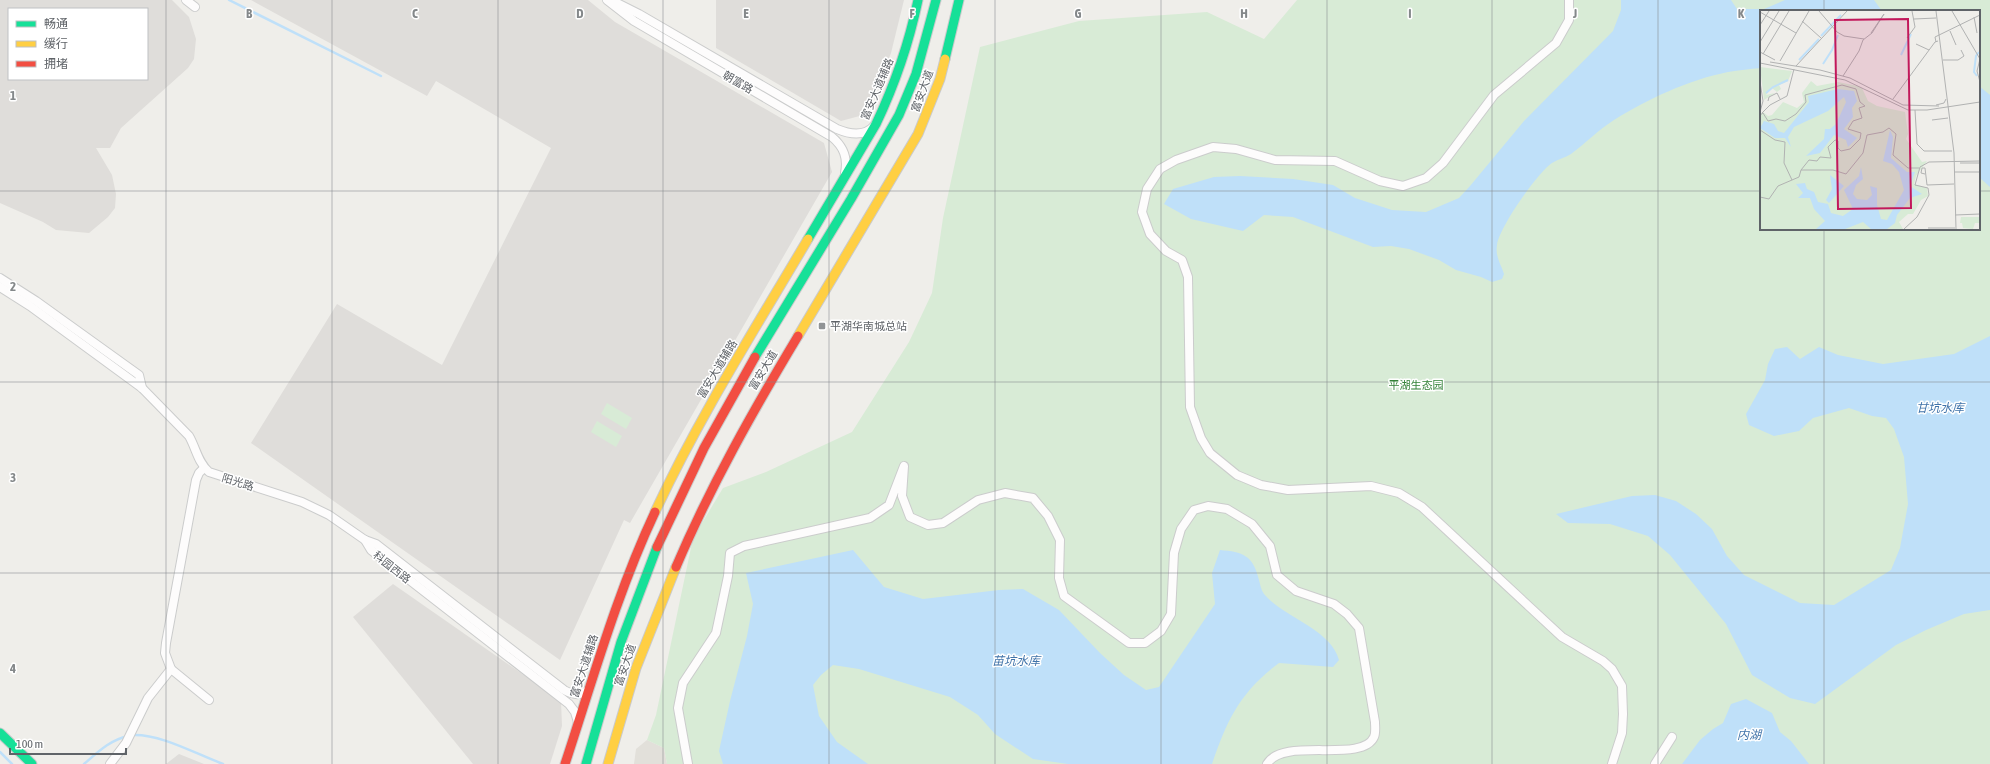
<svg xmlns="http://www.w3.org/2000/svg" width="1990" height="764" viewBox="0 0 1990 764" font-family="'Asap Condensed','Noto Sans SC',sans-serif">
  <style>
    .industrial { fill: #dfddda; fill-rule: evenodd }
    .education { fill: #e2e0da }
    .green { fill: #d8ebd6; fill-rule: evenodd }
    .water { fill: #bfe0f9 }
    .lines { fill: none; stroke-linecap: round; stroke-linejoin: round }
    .stream { stroke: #bfe0f9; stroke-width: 2.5 }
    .street-casing { stroke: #cbcccc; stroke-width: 10 }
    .fast-casing { stroke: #cacacb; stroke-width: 11 }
    .slow-casing { stroke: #cacacb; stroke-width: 11 }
    .jam-casing { stroke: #cacacb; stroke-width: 11 }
    .street { stroke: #fdfcfc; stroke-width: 8 }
    .fast { stroke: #16e098; stroke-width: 9 }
    .slow { stroke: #ffcf43; stroke-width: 9 }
    .jam { stroke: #f24e42; stroke-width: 9 }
    .grid { fill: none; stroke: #84888a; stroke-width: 1; stroke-opacity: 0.55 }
    .poi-dot { fill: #919496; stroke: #fff; stroke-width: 1.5 }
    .labels { text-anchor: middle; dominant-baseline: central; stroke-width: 3; stroke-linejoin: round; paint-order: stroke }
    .street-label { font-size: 11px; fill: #5f6368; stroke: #fff }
    .poi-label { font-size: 11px; fill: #5f6368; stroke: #fff; text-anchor: start }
    .park-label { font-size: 11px; fill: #348238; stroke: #fff }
    .water-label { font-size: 12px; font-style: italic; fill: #4174aa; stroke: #fff }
    .inset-river { fill: none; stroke: #bfe0f9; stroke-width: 2 }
    .inset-road { fill: none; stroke: #b1b2b2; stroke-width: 1 }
    .view { fill: #c2185b; fill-opacity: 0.15; stroke: #c2185b; stroke-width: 2 }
    .inset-edge { fill: none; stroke: #5f6368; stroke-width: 2 }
    .grid-label { font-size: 13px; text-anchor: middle; font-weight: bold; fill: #84888a; stroke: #fff; stroke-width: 3; stroke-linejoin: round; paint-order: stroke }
  </style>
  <rect width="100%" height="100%" fill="#efeeea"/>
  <g class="industrial">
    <path d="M 0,0 L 172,0 L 189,17 L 196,39 L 194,59 L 188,68 L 121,128 L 110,148 L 96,148 L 112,175 L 116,194 L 115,208 L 108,217 L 89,233 L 56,230 L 43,222 L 0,203 ZM 9,9 L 147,9 L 147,79 L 9,79 Z"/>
    <path d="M 251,0 L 588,0 L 615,22 L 824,143 L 832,172 L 630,523 L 624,520 L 560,660 L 251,443 L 337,304 L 442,365 L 551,148 L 436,81 L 427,96 Z"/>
    <path d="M 716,0 L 904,0 L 891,53 L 867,114 L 841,121 L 716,48 Z"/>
    <path d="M 393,584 L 561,701 L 562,726 L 550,764 L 473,764 L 353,617 Z"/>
    <path d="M 179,754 L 204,764 L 166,764 Z"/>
  </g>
  <path class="education" d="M 647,740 L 664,748 L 667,764 L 634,764 L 636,749 Z"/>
  <g class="green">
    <path d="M 1297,0 L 1990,0 L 1990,764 L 667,764 L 664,748 L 647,740 L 656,715 L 693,538 L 723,488 L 766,472 L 852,432 L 909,342 L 932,293 L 943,218 L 980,47 L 1079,21 L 1207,12 L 1264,39 ZM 1761,11 L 1979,11 L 1979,229 L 1761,229 Z"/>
    <path d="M 607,403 L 632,418 L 626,429 L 601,414 Z"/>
    <path d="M 597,421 L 622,436 L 616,447 L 591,432 Z"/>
  </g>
  <g class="water">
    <path d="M 1621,0 L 1731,0 L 1737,9 L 1764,9 L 1785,0 L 1874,0 L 1882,11 L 1761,11 L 1761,68 C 1750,69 1739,70 1728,72 C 1688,80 1648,99 1614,120 C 1598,130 1586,143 1571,154 C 1565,158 1558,159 1552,163 C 1537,173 1499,228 1497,245 C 1495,257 1501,264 1504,274 L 1502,279 L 1492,282 L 1481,277 L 1456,270 L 1439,260 L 1409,249 L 1391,246 L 1373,247 L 1293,217 L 1264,215 L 1243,231 L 1191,219 L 1164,204 L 1173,189 L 1214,177 L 1240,176 L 1293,179 L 1333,185 L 1355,198 L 1392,210 L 1426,212 L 1459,198 L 1470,186 L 1524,121 L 1613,31 L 1621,10 Z"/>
    <path d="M 1979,86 L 1990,95 L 1990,187 L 1979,177 Z"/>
    <path d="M 1990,336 L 1990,610 L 1964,614 L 1926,630 L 1896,645 L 1815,704 L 1790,698 L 1752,675 L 1726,624 L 1670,555 L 1648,536 L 1610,524 L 1568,523 L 1556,514 L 1632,496 L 1655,495 L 1676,501 L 1696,514 L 1712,529 L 1727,556 L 1744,575 L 1800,603 L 1834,605 L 1891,570 L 1900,548 L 1908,504 L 1904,457 L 1894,429 L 1886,418 L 1872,416 L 1849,408 L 1813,418 L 1799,431 L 1774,436 L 1749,425 L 1746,414 L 1765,380 L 1768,364 L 1775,349 L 1787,347 L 1800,359 L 1819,347 L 1838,355 L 1883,364 L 1954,354 Z"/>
    <path d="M 853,550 L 884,587 L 923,599 L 999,590 L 1023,589 L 1059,610 L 1100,653 L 1124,675 L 1146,690 L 1159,687 L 1215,604 L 1212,573 L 1220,550 C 1243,552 1253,555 1259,580 C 1260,584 1261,590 1264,594 C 1283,617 1331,629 1339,660 L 1333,667 L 1279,663 C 1240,692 1227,720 1212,764 L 1068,764 L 1033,759 L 995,734 L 978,715 L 950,697 L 859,669 L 833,665 L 821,675 L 813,685 L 819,716 L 837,742 L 868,764 L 723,764 L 719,751 L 730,701 L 747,636 L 753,604 L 746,573 Z"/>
    <path d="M 1746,699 L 1772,713 L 1780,732 L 1791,741 L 1809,764 L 1682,764 L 1700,740 L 1713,729 L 1723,723 L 1731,704 Z"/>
  </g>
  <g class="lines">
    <g class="stream">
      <path d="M 229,0 L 381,76"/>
      <path d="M 133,735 C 161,734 196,754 223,764"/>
      <path d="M 0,752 L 12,764"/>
      <path d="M 84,764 C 98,752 110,740 128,736"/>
    </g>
    <g class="street-casing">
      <g id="street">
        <path d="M 186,0 L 195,7"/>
        <path d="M 607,0 L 634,21 L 832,137 C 844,147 848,158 845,173"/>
        <path d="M 611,0 L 639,14 L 837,129 C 849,134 864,137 874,126"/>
        <path d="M 1569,0 L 1569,20 L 1556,43 L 1494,95 L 1443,163 L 1426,178 L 1403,186 L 1380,181 L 1335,161 L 1275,160 L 1236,149 L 1213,147 L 1176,160 L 1160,169 L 1147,189 L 1142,212 L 1150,234 L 1166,251 L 1182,260 L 1188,277 L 1190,407 L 1201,438 L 1210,453 L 1237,475 L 1261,485 L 1288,490 L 1371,486 L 1399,493 L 1422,507 L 1562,637 L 1603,661 L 1612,669 L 1622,686 L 1623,714 L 1622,733 L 1612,764"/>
        <path d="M 0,278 L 36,301 L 139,375 L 142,388"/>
        <path d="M 0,287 L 30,306 L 142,388 L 189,436 C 196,448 198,463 209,472 L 302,502 L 329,515 L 365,540 L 376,544 L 564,690 C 573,695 582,696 589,689"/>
        <path d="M 365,540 L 371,550 L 569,704 L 575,712 L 578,722"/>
        <path d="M 171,669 L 209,700"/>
        <path d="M 110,764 L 126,743 L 148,698 L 171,669 L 165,653 L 166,643 L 196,480 L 199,473 L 204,468"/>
        <path d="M 688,764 L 678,708 L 683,683 L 716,633 L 728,576 L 730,553 L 744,546 L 870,518 L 889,505 L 904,466 L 902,496 L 910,517 L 928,525 L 943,523 L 978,500 L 1005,493 L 1033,498 L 1048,516 L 1060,540 L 1059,578 L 1064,596 L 1129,643 L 1145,643 L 1161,631 L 1171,614 L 1174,553 L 1181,529 L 1194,510 L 1208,506 L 1227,509 L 1252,524 L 1270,546 L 1277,575 L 1296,591 L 1334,604 L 1347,614 L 1359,628 L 1375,722 C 1375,726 1376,733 1374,737 C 1362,764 1283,736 1267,764"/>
        <path d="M 1655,764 L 1672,737"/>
      </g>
    </g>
    <g class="fast-casing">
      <g id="fast">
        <path d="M 945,59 L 959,0"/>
        <path d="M 808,239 L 876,124 C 895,84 909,43 918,0"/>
        <path d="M 755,357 L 851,199 L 899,115 L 916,74 L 936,0"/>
        <path d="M 0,733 L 32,764"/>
        <path d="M 586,764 L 621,642 L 657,547"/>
      </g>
    </g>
    <g class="slow-casing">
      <g id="slow">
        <path d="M 798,336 L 918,134 L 940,79 L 945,59"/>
        <path d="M 655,512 C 699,417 755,329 808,239"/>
        <path d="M 608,764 L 636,668 L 676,567"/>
      </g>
    </g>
    <g class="jam-casing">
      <g id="jam">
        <path d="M 657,547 L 704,448 L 755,357"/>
        <path d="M 676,567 C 710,487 753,411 798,336"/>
        <path d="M 565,764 C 593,679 617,593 655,512"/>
      </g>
    </g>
    <use href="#street" class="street"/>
    <use href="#fast" class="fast"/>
    <use href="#slow" class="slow"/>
    <use href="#jam" class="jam"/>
  </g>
  <path class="grid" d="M 166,0 L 166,764M 332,0 L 332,764M 498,0 L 498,764M 663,0 L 663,764M 829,0 L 829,764M 995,0 L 995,764M 1161,0 L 1161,764M 1327,0 L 1327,764M 1492,0 L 1492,764M 1658,0 L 1658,764M 1824,0 L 1824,11M 0,191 L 1761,191M 1979,191 L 1990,191M 1824,229 L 1824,764M 0,382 L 1990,382M 0,573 L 1990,573"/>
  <rect class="poi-dot" x="818" y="322" width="8" height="8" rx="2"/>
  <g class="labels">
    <g class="street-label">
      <text transform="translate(738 82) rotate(30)">朝富路</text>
      <text transform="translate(877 89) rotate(-67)">富安大道辅路</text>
      <text transform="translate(922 91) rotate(-70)">富安大道</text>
      <text transform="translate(717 369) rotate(-59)">富安大道辅路</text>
      <text transform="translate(763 370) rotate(-59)">富安大道</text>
      <text transform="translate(238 482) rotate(17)">阳光路</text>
      <text transform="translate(392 567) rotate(38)">科园西路</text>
      <text transform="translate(625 665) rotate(-71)">富安大道</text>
      <text transform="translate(584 666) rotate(-72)">富安大道辅路</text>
    </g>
    <g class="poi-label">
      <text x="830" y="326">平湖华南城总站</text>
    </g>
    <g class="park-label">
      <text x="1416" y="385">平湖生态园</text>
    </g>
    <g class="water-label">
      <text x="1940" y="408">甘坑水库</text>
      <text x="1016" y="661">苗坑水库</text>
      <text x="1749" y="735">内湖</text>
    </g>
  </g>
  <g transform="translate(1760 10)">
    <rect width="220" height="220" fill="#efeeea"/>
    <path d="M 0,57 L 32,61 L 28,71 L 19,75 L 21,79 L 17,82 L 12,78 L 6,85 L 15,83 L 4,90 ZM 51,71 L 57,76 L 78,72 L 98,76 L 102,78 L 108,91 L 117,96 L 145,102 L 148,124 L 146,129 L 162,152 L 167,151 L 156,166 L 154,174 L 167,178 L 168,186 L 161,190 L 153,204 L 148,204 L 139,212 L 143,219 L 0,219 L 0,104 L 3,102 L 8,106 L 12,105 L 23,92 L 37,98 L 44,92 L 42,83 ZM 201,207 L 220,207 L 220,213 L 215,213 L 213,219 L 203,218 L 202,213 L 200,213 Z" fill="#d8ebd6"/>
    <path d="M 78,79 L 94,81 L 97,91 L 92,98 L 93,107 L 84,119 L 97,128 L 88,137 L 86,130 L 74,125 L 60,143 L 46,146 L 64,129 L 65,119 L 70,119 L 76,114 L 86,92 L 84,87 L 68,101 L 34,117 L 28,127 L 31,137 L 25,128 L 15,128 L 0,118 L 4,111 L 14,114 L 18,121 L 24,123 L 49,92 L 48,86 ZM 130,120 L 133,127 L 131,148 L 147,162 L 155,162 L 150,176 L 162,184 L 150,188 L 137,205 L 135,213 L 127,219 L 111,219 L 103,212 L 85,219 L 56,219 L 65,211 L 54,199 L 50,188 L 38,188 L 43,183 L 36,174 L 45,173 L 47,179 L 54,182 L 58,192 L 68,194 L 71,203 L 83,206 L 93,199 L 84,180 L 99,166 L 101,157 L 103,169 L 96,175 L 93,184 L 97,189 L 107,190 L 112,185 L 110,176 L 117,178 L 117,195 L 121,209 L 127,210 L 144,180 L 139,162 L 132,154 L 123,151 ZM 70,165 L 84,176 L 69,193 L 66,190 L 72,179 Z" fill="#bfe0f9"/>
    <path class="inset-river" d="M 61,26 L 81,5M 141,45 L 151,24M 39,50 L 59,29M 63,54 L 72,40 L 78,25M 217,66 L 214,62 L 216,46 L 219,42M 6,83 L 13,77 L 28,70"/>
    <path class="inset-road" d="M 59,1 L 77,22 L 84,26 L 104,29M 176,1 L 194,143 L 196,219M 192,1 L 220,49 L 217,61 L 220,72M 0,2 L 36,23M 214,7 L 217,23M 154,9 L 176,8M 42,11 L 61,28M 0,15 L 9,1M 190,21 L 196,35M 147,28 L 155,17 L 152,1M 0,32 L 19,1M 176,32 L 175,27 L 220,5M 156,34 L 169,40M 0,42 L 15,50M 3,44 L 29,1M 183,50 L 198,50 L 204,46 L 201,40M 20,51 L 49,1M 10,52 L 60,60 L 90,68 L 143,95 L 179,96M 0,53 L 85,70 L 148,100 L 167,100 L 220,92M 36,56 L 87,1M 83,66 L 99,41 L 103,30 L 112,23 L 124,4 L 111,23M 0,72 L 3,91 L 0,102M 133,89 L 175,32 L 178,31M 8,91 L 9,87 L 17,83 L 20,89M 176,95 L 184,93 L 186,89M 155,100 L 157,134 L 164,141 L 192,141M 2,103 L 10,95 L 27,86 L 34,59M 0,105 L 3,103 L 8,111 L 16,109 L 25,111 L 36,104 L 46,92 L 45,85 L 82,75 L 96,79 L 100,92 L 105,96 L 99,98 L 102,108 L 93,111 L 88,119 L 101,123 L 100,129 L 90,139 L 81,141 L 78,138 L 78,131 L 75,130 L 68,137 L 71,148 L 60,147 L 57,151 L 49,150 L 41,160M 172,110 L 188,108M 0,120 L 15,130 L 25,132 L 24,153 L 32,170 L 39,167 L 41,160 L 73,160 L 86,164 L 103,143 L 107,125 L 123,122 L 129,118 L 136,124 L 133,145 L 148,158 L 159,158M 200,153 L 220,153M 195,162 L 220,162M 165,164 L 161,163 L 162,158 L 165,158 L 167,175 L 194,174M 0,187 L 9,189 L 18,176 L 32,170M 195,205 L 220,204M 168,218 L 195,218M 144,219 L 157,207 L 169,185 L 168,178 L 155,175 L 160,157 L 169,152 L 220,151"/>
    <path class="view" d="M 148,9 L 151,198 L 78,199 L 75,10 Z"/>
    <rect width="220" height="220" class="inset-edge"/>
  </g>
  <g class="grid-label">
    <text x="249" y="18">B</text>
    <text x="415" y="18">C</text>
    <text x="580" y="18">D</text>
    <text x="746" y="18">E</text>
    <text x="912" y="18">F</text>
    <text x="1078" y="18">G</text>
    <text x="1244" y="18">H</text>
    <text x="1410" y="18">I</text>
    <text x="1575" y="18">J</text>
    <text x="1741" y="18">K</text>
    <text x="13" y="100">1</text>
    <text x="13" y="291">2</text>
    <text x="13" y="482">3</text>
    <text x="13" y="673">4</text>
  </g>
  <rect x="8" y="8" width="140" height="72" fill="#ffffff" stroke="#bfc1c3"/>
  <rect x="16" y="21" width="20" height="6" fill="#16e098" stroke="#bfc1c3"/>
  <text x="44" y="28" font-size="12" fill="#5f6368">畅通</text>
  <rect x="16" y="41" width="20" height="6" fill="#ffcf43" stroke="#bfc1c3"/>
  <text x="44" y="48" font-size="12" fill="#5f6368">缓行</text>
  <rect x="16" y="61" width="20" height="6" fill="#f24e42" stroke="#bfc1c3"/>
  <text x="44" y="68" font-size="12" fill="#5f6368">拥堵</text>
  <path d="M10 748v6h116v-6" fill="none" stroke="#5f6368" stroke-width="2"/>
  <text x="16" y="748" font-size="12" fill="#5f6368" stroke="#ffffff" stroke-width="3" paint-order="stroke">100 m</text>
</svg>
